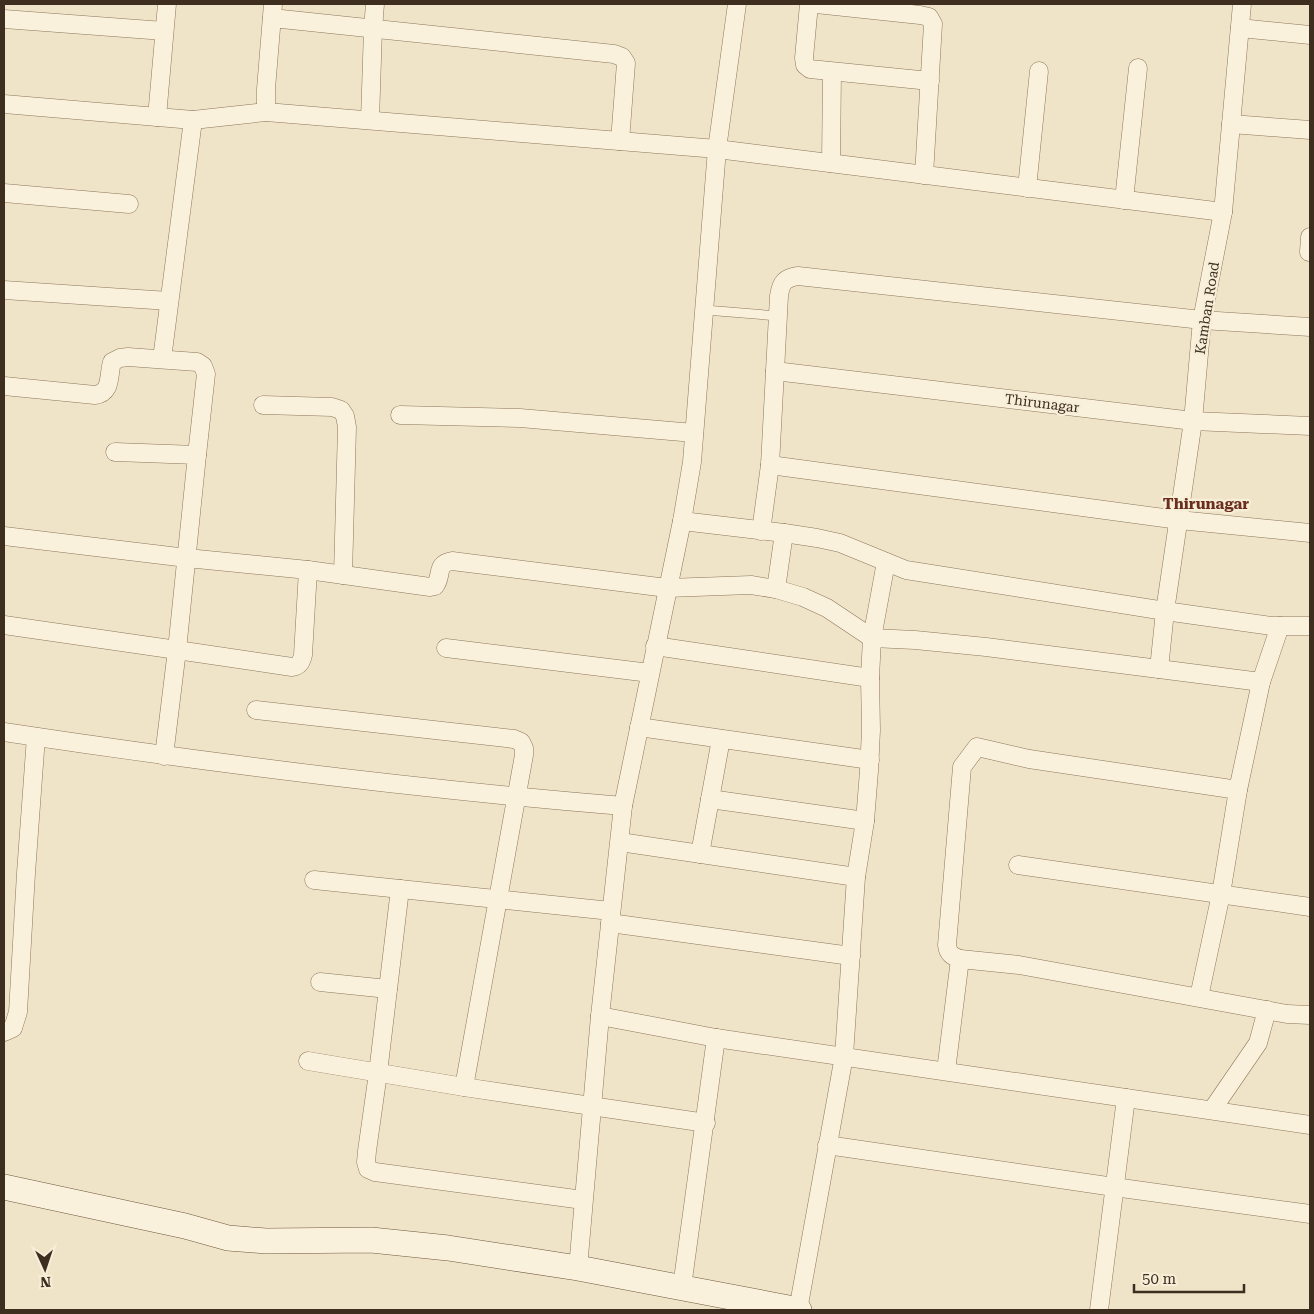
<svg xmlns="http://www.w3.org/2000/svg" width="1314" height="1314" viewBox="0 0 1314 1314" font-family="'Roboto Serif',serif">
  <style>
    .lines { fill: none; stroke-linecap: round; stroke-linejoin: round }
    .service-casing { stroke: #8d765c; stroke-width: 10 }
    .minor-casing { stroke: #8d765c; stroke-width: 19 }
    .secondary-casing { stroke: #6f573f; stroke-width: 26 }
    .service { stroke: #faf1dc; stroke-width: 9 }
    .minor { stroke: #faf1dc; stroke-width: 18 }
    .secondary { stroke: #faf1dc; stroke-width: 25 }
    .labels { text-anchor: middle; dominant-baseline: central; stroke-width: 4.5; stroke-linejoin: round; paint-order: stroke }
    .street-label { font-size: 14px; fill: #3d2e20; stroke: #f7eed8 }
    .neighbourhood-label { font-size: 15px; font-weight: bold; fill: #6b2e1e; stroke: #f7eed8 }
  </style>
  <rect width="100%" height="100%" fill="#f0e4c8"/>
  <g class="lines">
    <g class="service-casing">
      <path id="service" d="M 705,310 L 778,316"/>
    </g>
    <g class="minor-casing">
      <g id="minor">
        <path d="M 809,4 L 804,58 L 805,65 L 810,69 L 930,81"/>
        <path d="M 816,4 L 920,15 L 929,17 L 933,24 L 924,175"/>
        <path d="M 272,18 L 614,54 L 622,57 L 626,63 L 620,141"/>
        <path d="M 4,19 L 164,31"/>
        <path d="M 1240,28 L 1310,35"/>
        <path d="M 4,104 L 193,120 L 266,112 L 717,149 L 1223,212"/>
        <path d="M 266,112 L 266,89 L 273,4"/>
        <path d="M 157,117 L 167,4"/>
        <path d="M 370,120 L 373,29 L 375,4"/>
        <path d="M 1231,124 L 1310,130"/>
        <path d="M 831,163 L 832,72"/>
        <path d="M 1027,188 L 1039,71"/>
        <path d="M 4,193 L 129,204"/>
        <path d="M 1124,200 L 1138,68"/>
        <path d="M 1309,252 L 1310,237"/>
        <path d="M 4,290 L 169,301"/>
        <path d="M 162,359 L 193,120"/>
        <path d="M 775,371 L 1193,421 L 1310,426"/>
        <path d="M 4,386 L 95,395 C 112,393 108,376 112,362 L 120,358 L 128,357 L 197,362 L 203,366 L 206,374 L 197,455"/>
        <path d="M 263,405 L 332,407 L 341,410 L 345,416 L 347,427 L 343,575"/>
        <path d="M 400,415 L 520,418 L 694,433"/>
        <path d="M 770,465 L 1179,520 L 1310,533"/>
        <path d="M 682,521 L 784,533 L 776,589"/>
        <path d="M 761,531 L 770,465 L 779,296 C 781,282 785,278 798,276 L 1202,320 L 1310,327"/>
        <path d="M 784,533 L 817,538 L 840,543 L 906,570 L 1165,611 L 1272,626 L 1310,626"/>
        <path d="M 4,536 L 187,558 L 308,570 L 430,587 L 435,586 C 443,575 435,564 452,561 L 667,588 L 751,585 L 776,589 L 803,597 L 827,608 L 872,638 L 915,640 L 986,647 L 1159,669 L 1165,611 L 1193,421 L 1202,320 L 1223,212 L 1242,4"/>
        <path d="M 4,625 L 177,650 L 197,455 L 115,452"/>
        <path d="M 655,646 L 870,678"/>
        <path d="M 446,648 L 650,673"/>
        <path d="M 1159,669 L 1261,682"/>
        <path d="M 256,710 L 514,739 L 521,742 L 524,748 L 524,755 L 464,1087"/>
        <path d="M 639,727 L 870,760"/>
        <path d="M 4,732 C 209,763 416,789 623,806"/>
        <path d="M 164,756 L 177,650 L 292,667 C 299,666 301,663 303,655 L 308,570"/>
        <path d="M 710,799 L 865,821"/>
        <path d="M 620,842 L 856,877"/>
        <path d="M 700,854 L 721,739"/>
        <path d="M 1018,865 L 1310,907"/>
        <path d="M 314,880 L 611,911"/>
        <path d="M 400,889 L 378,1073 L 367,1151 L 366,1162 L 368,1169 L 375,1172 L 583,1200"/>
        <path d="M 610,923 L 851,956"/>
        <path d="M 960,959 L 1019,965 L 1287,1014 L 1310,1015"/>
        <path d="M 320,982 L 388,989"/>
        <path d="M 1199,997 L 1221,894 L 1238,790 L 1261,682 L 1280,626"/>
        <path d="M 600,1016 L 716,1038 L 1310,1125"/>
        <path d="M 4,1032 L 13,1028 L 18,1012 L 26,873 L 36,737"/>
        <path d="M 308,1061 L 464,1087 L 706,1123"/>
        <path d="M 946,1071 L 960,959 C 952,956 948,954 947,945 L 962,767 L 977,747 L 1029,759 L 1238,790"/>
        <path d="M 1212,1110 L 1258,1043 L 1267,1010"/>
        <path d="M 827,1145 L 1114,1187 L 1310,1214"/>
        <path d="M 578,1268 L 600,1016 L 623,806 L 682,521 L 692,462 L 717,149 L 737,4"/>
        <path d="M 682,1287 L 716,1038"/>
        <path d="M 798,1310 L 844,1056 L 856,877 L 865,821 L 869,771 L 871,730 L 870,678 L 872,638 L 886,562"/>
        <path d="M 1099,1310 L 1126,1098"/>
      </g>
    </g>
    <g class="secondary-casing">
      <path id="secondary" d="M 4,1187 L 185,1226 L 228,1238 L 266,1241 L 371,1240 L 448,1248 L 578,1268 L 799,1310"/>
    </g>
    <use href="#service" class="service"/>
    <use href="#minor" class="minor"/>
    <use href="#secondary" class="secondary"/>
  </g>
  <g class="labels">
    <g class="street-label">
      <text transform="translate(1207 308) rotate(-81)">Kamban Road</text>
      <text transform="translate(1042 403) rotate(7)">Thirunagar</text>
    </g>
    <g class="neighbourhood-label">
      <text x="1206" y="504">Thirunagar</text>
    </g>
  </g>
  <rect width="1314" height="1314" fill="none" stroke="#3d2e20" stroke-width="10"/>
  <g transform="translate(45 1269) rotate(177)" stroke="#f7eed8" stroke-width="4" paint-order="stroke">
  <path d="M0-4L9 19L0 12L-9 19Z" fill="#3d2e20"/>
  <text y="-8" font-size="14" font-weight="bold" text-anchor="middle" fill="#3d2e20">N</text>
  </g>
  <path d="M1134 1284v8h110v-8" fill="none" stroke="#3d2e20" stroke-width="2.5"/>
  <text x="1142" y="1284" font-size="15" fill="#3d2e20" stroke="#f7eed8" stroke-width="4" paint-order="stroke">50 m</text>
</svg>
